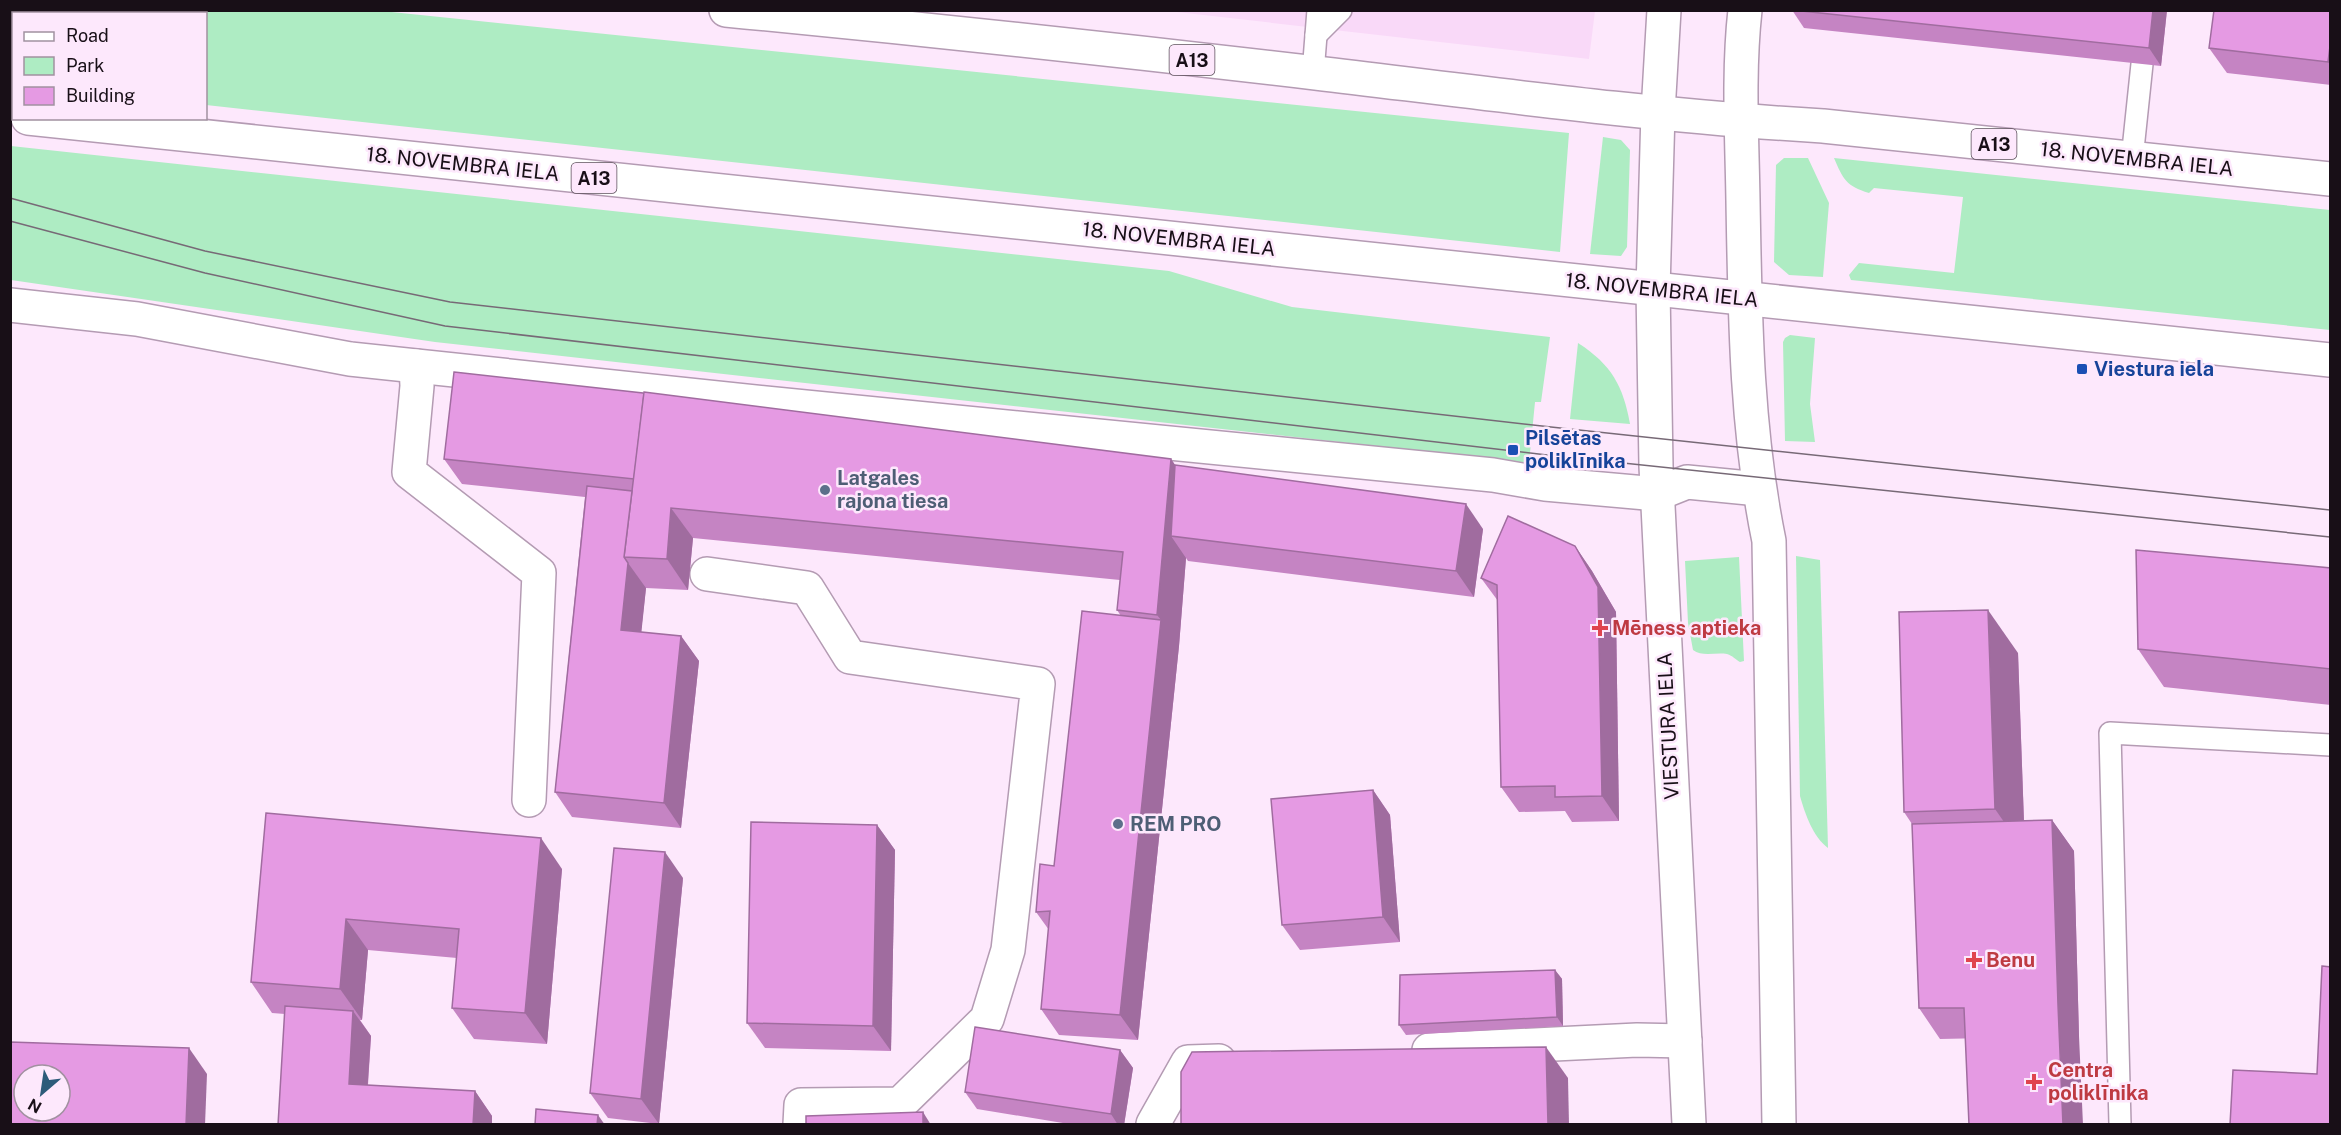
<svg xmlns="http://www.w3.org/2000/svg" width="2341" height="1135" viewBox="0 0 2341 1135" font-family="'Public Sans',sans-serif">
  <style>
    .built { fill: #f9d9f8 }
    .green { fill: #aeecc3 }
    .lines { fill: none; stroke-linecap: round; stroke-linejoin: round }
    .service-casing { stroke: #b49bb3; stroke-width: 24 }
    .minor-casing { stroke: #b49bb3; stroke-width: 36 }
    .tertiary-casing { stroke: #b49bb3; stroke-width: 36 }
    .primary-casing { stroke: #b49bb3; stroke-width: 36 }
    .service { stroke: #fff; stroke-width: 21 }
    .minor { stroke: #fff; stroke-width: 33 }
    .tertiary { stroke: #fff; stroke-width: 33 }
    .primary { stroke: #fff; stroke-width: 33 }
    .tram { stroke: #776976; stroke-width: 1.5 }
    .wall { fill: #c584c3 }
    .shaded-wall { fill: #a06c9f }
    .building { fill: #e59ae3; stroke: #a06c9f; stroke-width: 1.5; fill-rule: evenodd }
    .transit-dot { fill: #1a4fb4; stroke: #fde8fc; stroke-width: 2 }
    .service-dot { fill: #5c6f8a; stroke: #fde8fc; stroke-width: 2 }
    .health-dot { fill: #e0444e; stroke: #fde8fc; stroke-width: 2 }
    .labels { text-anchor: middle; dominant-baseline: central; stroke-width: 5; stroke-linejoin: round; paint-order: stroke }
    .shield { fill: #fde8fc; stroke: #5d505c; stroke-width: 1.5 }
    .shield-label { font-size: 18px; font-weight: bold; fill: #180f17 }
    .street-label { font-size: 20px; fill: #180f17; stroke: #fde8fc }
    .transit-label { font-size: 20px; font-weight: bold; fill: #164399; stroke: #fde8fc; text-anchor: start }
    .service-label { font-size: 20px; font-weight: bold; fill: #4e5e75; stroke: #fde8fc; text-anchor: start }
    .health-label { font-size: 20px; font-weight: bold; fill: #be3a42; stroke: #fde8fc; text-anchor: start }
  </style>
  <rect width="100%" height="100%" fill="#fde8fc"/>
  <path class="built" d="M 1168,11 L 1595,11 L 1589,59 Z"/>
  <g class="green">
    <path d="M 382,11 L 1569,133 L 1560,252 L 206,105 L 206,14 L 14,14 L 13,84 L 11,84 L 11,11 Z"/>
    <path d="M 1603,137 L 1621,140 L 1630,150 L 1627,247 L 1621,256 L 1590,254 Z"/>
    <path d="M 11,146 L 1169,271 L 1292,307 L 1550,337 L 1541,402 L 1535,402 L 1529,463 L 435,342 L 11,280 Z"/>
    <path d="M 1784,158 L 1808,158 L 1829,203 L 1823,277 L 1789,275 L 1774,262 L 1776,165 Z"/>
    <path d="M 1834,158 L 2330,210 L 2330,330 L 1851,280 L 1849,275 L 1859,263 L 1954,273 L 1963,197 L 1874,188 L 1869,193 C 1846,186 1843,179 1834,158 Z"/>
    <path d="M 1790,335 L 1815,338 L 1810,404 L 1815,442 L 1785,441 L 1783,342 L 1785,338 Z"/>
    <path d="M 1578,343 C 1612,365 1623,386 1630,424 L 1570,419 Z"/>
    <path d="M 1796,556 L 1820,560 L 1828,848 C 1813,837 1805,814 1800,796 Z"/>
    <path d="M 1739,557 L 1744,661 L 1740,662 C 1735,659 1733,656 1727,654 C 1716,652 1702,657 1693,650 L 1688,623 L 1685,561 Z"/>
  </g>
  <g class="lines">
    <g class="service-casing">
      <g id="service">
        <path d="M 1316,35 L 1341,10"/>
        <path d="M 1313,73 L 1318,10"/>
        <path d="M 2132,159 L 2142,64"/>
        <path d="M 2120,1124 L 2110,733 L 2330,745"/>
      </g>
    </g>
    <g class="minor-casing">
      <g id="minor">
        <path d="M 10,305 L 137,319 L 350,359 L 765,403 L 1493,475 L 1545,484 L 1657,494 L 1687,482 L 1759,489"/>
        <path d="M 416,366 L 417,386 L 409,472 L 539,573 L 529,800"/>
        <path d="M 707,574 L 807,588 L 850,657 L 1038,684 L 1008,950 L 987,1019 L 900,1104 L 801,1105 L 800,1124"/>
        <path d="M 1429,1050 L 1637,1040 L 1685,1041"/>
        <path d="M 1153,1124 L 1188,1062 L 1219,1061"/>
      </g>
    </g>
    <g class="tertiary-casing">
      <g id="tertiary">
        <path d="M 1664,10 L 1658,112 L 1653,289 L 1656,466 L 1689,1124"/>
        <path d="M 1745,10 C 1738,73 1742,138 1743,201 C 1745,315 1746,429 1769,541 L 1779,1124"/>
      </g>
    </g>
    <g class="primary-casing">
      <g id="primary">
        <path d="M 726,10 C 923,29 1120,50 1316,73 C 1484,93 1653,116 1823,126 L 2330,179"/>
        <path d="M 28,118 L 2330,360"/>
      </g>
    </g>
    <use href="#service" class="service"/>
    <use href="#minor" class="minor"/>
    <use href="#tertiary" class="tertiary"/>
    <use href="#primary" class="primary"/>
    <g class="tram">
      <path d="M 10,198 L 205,251 L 450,302 L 1551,427 L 2330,510"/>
      <path d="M 10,221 L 205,273 L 445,326 L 1547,455 L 2330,537"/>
    </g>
  </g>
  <g class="wall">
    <path d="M 1792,10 L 2167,10 L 2161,66 L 1804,28 Z"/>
    <path d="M 2331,10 L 2331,85 L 2227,73 L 2209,48 Z"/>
    <path d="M 444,459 L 1171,459 L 1175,465 L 1483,529 L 1474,597 L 1188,561 L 1186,558 L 1179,646 L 1138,1040 L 1059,1035 L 1041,1009 L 1049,930 L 1036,912 L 1054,866 L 1121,616 L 1117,610 L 1120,580 L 693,538 L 688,590 L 646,588 L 641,632 L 681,636 L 699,661 L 681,828 L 572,817 L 555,792 L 585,497 L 462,484 Z"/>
    <path d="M 1575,546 L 1592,571 L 1616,612 L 1619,821 L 1572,822 L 1565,811 L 1519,812 L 1501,787 L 1498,601 L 1481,578 Z"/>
    <path d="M 2331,568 L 2331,705 L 2164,687 L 2138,649 Z"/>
    <path d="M 2018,653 L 2024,821 L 2052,820 L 2074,851 L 2079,1036 L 1940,1039 L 1919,1008 L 1912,824 L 1904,812 Z"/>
    <path d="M 1373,790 L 1390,815 L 1400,942 L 1300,950 L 1282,925 Z"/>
    <path d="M 266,813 L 562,869 L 547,1044 L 474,1039 L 452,1008 L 457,958 L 368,950 L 362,1020 L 360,1020 L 371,1036 L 368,1085 L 475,1091 L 492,1116 L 278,1125 L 285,1014 L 272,1013 L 251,982 Z"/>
    <path d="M 877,825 L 895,850 L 891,1051 L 765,1048 L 747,1023 Z"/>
    <path d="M 683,878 L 659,1124 L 608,1118 L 590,1093 Z"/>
    <path d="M 1555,970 L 1562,979 L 1563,1026 L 1406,1035 L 1399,1025 Z"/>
    <path d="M 1120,1050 L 1133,1068 L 1124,1125 L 1075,1125 L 977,1109 L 965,1092 Z"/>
  </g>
  <g class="shaded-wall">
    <path d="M 2153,10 L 2167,10 L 2161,66 L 2149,48 Z"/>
    <path d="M 2331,38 L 2331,66 L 2328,62 Z"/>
    <path d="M 1171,459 L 1192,490 L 1171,536 L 1186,558 L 1179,646 L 1138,1040 L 1120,1015 L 1161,620 L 1157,615 Z"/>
    <path d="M 1466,504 L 1483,529 L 1474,597 L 1456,571 Z"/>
    <path d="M 671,508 L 693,538 L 688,590 L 667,559 Z"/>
    <path d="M 1575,546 L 1592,571 L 1616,612 L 1619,821 L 1602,796 Z"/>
    <path d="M 628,563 L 646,588 L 639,655 L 621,630 Z"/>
    <path d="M 1988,610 L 2018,653 L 2025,852 L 1995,809 Z"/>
    <path d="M 681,636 L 699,661 L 681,828 L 664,803 Z"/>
    <path d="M 1373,790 L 1390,815 L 1400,942 L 1383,917 Z"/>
    <path d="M 2052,820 L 2074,851 L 2079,1036 L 2083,1125 L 2063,1125 L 2058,1005 Z"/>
    <path d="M 877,825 L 895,850 L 891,1051 L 873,1026 Z"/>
    <path d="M 541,838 L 562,869 L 547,1044 L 525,1013 Z"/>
    <path d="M 665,852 L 683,878 L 659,1124 L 641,1099 Z"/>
    <path d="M 346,919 L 368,950 L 362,1020 L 340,989 Z"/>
    <path d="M 1555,970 L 1562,979 L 1563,1026 L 1557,1017 Z"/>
    <path d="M 353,1011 L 371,1036 L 366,1109 L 349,1084 Z"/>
    <path d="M 1546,1047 L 1568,1078 L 1569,1125 L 1548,1125 Z"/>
    <path d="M 189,1048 L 207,1074 L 205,1125 L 186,1125 Z"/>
    <path d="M 1120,1050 L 1133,1068 L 1124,1125 L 1118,1125 L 1111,1114 Z"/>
    <path d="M 475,1091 L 492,1116 L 492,1125 L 473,1125 Z"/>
    <path d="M 923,1112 L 931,1125 L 923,1125 Z"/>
    <path d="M 598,1115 L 605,1125 L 597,1125 Z"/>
  </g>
  <g class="building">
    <path d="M 1792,10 L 2153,10 L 2149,48 Z"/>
    <path d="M 2214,10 L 2331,10 L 2331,38 L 2328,62 L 2209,48 Z"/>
    <path d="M 454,372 L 643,393 L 644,394 L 634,479 L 444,459 Z"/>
    <path d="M 644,392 L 1171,459 L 1157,615 L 1117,610 L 1123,552 L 671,508 L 667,559 L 624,557 Z"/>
    <path d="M 1175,465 L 1466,504 L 1456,571 L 1171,536 Z"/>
    <path d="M 587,486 L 632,491 L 624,557 L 628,563 L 621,630 L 681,636 L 664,803 L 555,792 Z"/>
    <path d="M 1508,516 L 1575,546 L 1598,587 L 1602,796 L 1555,797 L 1555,786 L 1501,787 L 1497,585 L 1481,578 Z"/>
    <path d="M 2136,550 L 2331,568 L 2331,669 L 2138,649 Z"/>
    <path d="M 1988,610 L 1995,809 L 1904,812 L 1899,612 Z"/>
    <path d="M 1082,611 L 1161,620 L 1120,1015 L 1041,1009 L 1050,911 L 1036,912 L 1040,864 L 1054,866 Z"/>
    <path d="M 1373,790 L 1383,917 L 1282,925 L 1271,799 Z"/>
    <path d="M 266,813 L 541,838 L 525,1013 L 452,1008 L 459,929 L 346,919 L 340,989 L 251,982 Z"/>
    <path d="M 2052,820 L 2058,1005 L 2063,1125 L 1969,1125 L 1964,1008 L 1919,1008 L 1912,824 Z"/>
    <path d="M 751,822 L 877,825 L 873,1026 L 747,1023 Z"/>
    <path d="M 614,848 L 665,852 L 641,1099 L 590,1093 Z"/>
    <path d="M 2322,966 L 2331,967 L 2331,1125 L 2230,1125 L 2233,1070 L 2317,1074 Z"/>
    <path d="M 1555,970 L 1557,1017 L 1399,1025 L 1400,975 Z"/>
    <path d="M 285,1006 L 353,1011 L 349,1084 L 475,1091 L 473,1125 L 278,1125 Z"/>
    <path d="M 975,1027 L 1120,1050 L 1111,1114 L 965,1092 Z"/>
    <path d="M 10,1042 L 189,1048 L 186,1125 L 10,1125 ZM 24,1075 L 60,1075 L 60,1111 L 24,1111 Z"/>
    <path d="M 1546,1047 L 1548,1125 L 1181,1125 L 1181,1072 L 1192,1052 Z"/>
    <path d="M 536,1109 L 598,1115 L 597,1125 L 535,1125 Z"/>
    <path d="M 923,1112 L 923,1125 L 806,1125 L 806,1116 Z"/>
  </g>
  <g class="transit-dot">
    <rect x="2076" y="363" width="12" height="12" rx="3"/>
    <rect x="1507" y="444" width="12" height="12" rx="3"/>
  </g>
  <g class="service-dot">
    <circle cx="825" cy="490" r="6"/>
    <circle cx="1118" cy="824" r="6"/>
  </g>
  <g class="health-dot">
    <path d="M1597 619h6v6h6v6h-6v6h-6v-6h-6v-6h6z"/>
    <path d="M1971 951h6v6h6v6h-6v6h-6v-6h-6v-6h6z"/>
    <path d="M2031 1073h6v6h6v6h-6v6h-6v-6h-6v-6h6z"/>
  </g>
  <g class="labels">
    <g class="shield">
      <rect x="1169.5" y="45" width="45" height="30" rx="4.5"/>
      <rect x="1971.5" y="129" width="45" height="30" rx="4.5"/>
      <rect x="571.5" y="163" width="45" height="30" rx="4.5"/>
    </g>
    <g class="shield-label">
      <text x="1192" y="60">A13</text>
      <text x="1994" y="144">A13</text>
      <text x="594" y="178">A13</text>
    </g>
    <g class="street-label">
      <text transform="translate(2137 159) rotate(6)">18. NOVEMBRA IELA</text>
      <text transform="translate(463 164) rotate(6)">18. NOVEMBRA IELA</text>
      <text transform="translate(1179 239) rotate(6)">18. NOVEMBRA IELA</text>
      <text transform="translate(1662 290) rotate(6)">18. NOVEMBRA IELA</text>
      <text transform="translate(1668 726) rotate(-93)">VIESTURA IELA</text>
    </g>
    <g class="transit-label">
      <text x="2094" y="369">Viestura iela</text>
      <text x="1525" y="438">Pilsētas<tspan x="1525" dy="23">poliklīnika</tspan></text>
    </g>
    <g class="service-label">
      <text x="837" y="478">Latgales<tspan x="837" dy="23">rajona tiesa</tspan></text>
      <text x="1130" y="824">REM PRO</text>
    </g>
    <g class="health-label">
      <text x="1612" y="628">Mēness aptieka</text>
      <text x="1986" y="960">Benu</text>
      <text x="2048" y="1070">Centra<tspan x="2048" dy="23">poliklīnika</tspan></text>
    </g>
  </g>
  <rect width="2341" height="1135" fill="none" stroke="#180f17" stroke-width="24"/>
  <rect x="12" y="12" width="195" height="108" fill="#fde8fc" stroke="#a191a0" stroke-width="1.5"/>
  <rect x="24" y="32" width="30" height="9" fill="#ffffff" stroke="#a191a0" stroke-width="1.5"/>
  <text x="66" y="42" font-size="18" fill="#180f17">Road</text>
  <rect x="24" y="57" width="30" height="18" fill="#aeecc3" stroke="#a191a0" stroke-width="1.5"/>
  <text x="66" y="72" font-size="18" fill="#180f17">Park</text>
  <rect x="24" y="87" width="30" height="18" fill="#e59ae3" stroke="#a191a0" stroke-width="1.5"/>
  <text x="66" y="102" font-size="18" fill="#180f17">Building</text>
  <g transform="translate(42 1093) rotate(209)"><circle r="28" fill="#fde8fc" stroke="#a191a0" stroke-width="1.5"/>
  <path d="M0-4.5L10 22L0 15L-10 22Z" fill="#2d5b7a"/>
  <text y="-9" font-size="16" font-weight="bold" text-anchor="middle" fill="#180f17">N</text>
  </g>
</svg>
